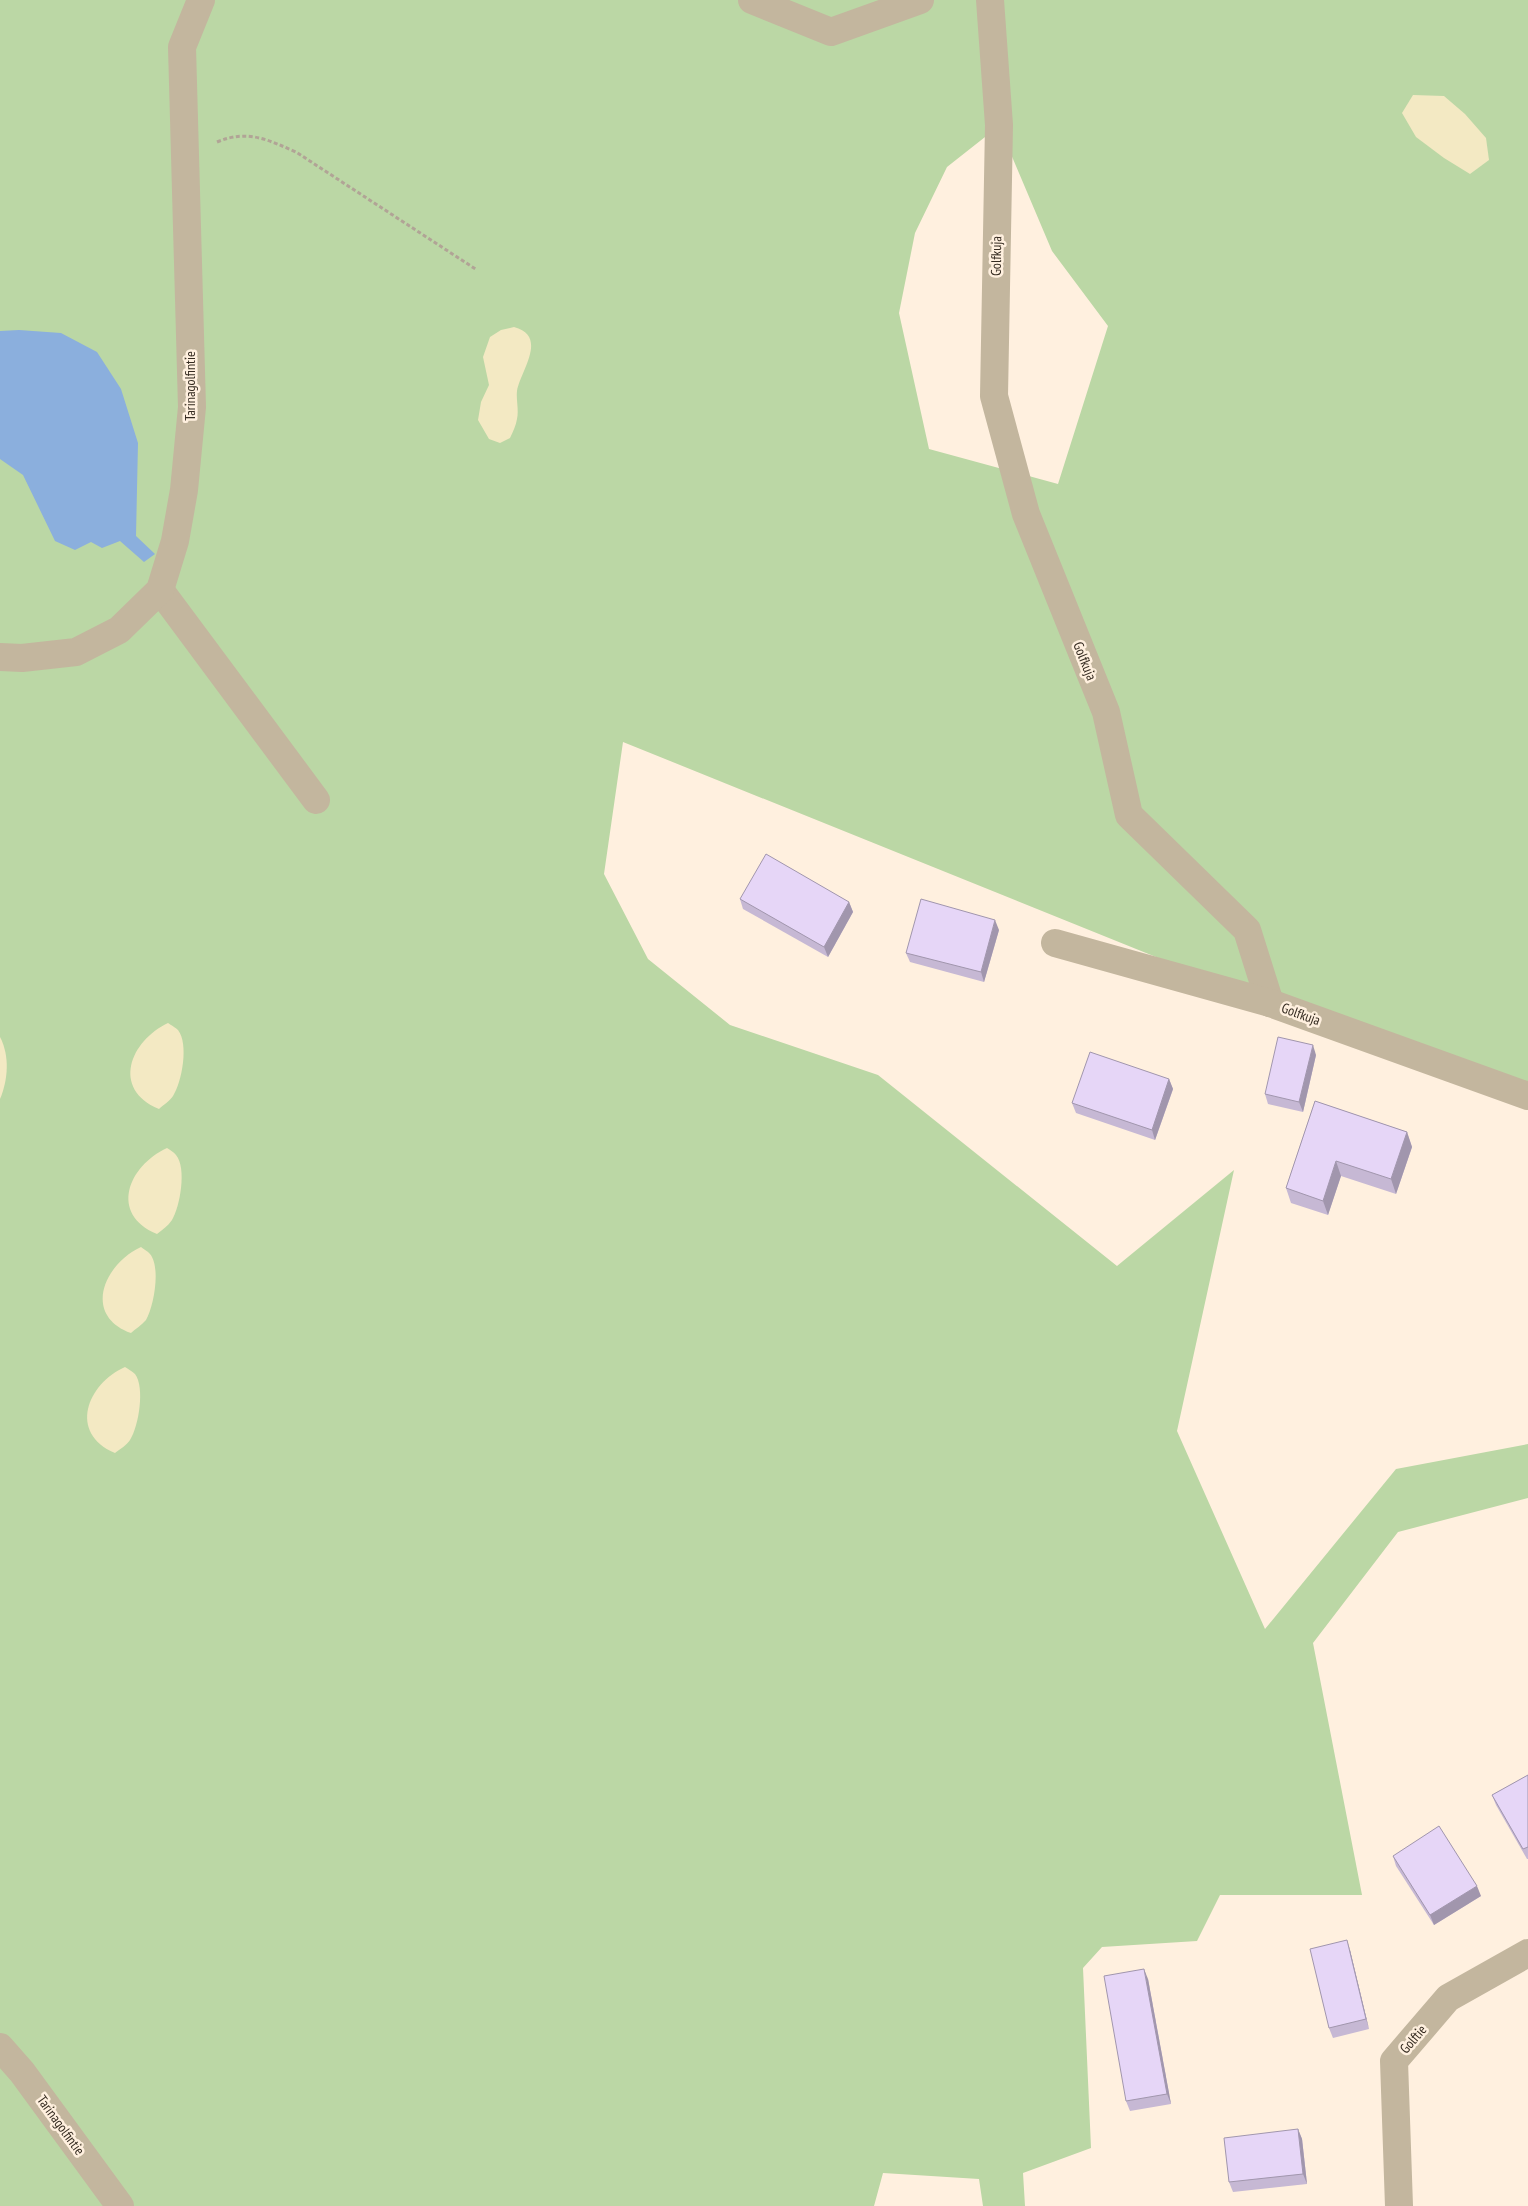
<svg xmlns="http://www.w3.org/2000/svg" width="1528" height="2206" viewBox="0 0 1528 2206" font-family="'PT Sans Narrow',sans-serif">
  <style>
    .green { fill: #bbd7a5; fill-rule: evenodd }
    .sand { fill: #f3e9c3 }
    .water { fill: #8bafdd }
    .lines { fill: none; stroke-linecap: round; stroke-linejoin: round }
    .path { stroke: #b1a496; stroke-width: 3; stroke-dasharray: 4 2.5; stroke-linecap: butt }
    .street { stroke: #c3b69e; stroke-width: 28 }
    .wall { fill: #c6b8d4 }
    .shaded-wall { fill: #a196ad }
    .building { fill: #e6d6f7; stroke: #a196ad }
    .labels { text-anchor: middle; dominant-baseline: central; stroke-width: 5; stroke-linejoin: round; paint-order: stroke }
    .street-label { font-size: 14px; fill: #352b21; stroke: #fff0df }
  </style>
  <rect width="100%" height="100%" fill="#fff0df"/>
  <path class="green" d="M 0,0 L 1528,0 L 1528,1096 L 1270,1003 L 623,742 L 604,874 L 648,959 L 730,1025 L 878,1075 L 1117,1266 L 1234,1170 L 1177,1431 L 1265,1629 L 1396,1469 L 1528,1444 L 1528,1498 L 1398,1532 L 1313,1643 L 1362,1895 L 1220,1895 L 1197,1941 L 1102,1947 L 1083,1968 L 1091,2148 L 1023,2173 L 1025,2206 L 983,2206 L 979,2179 L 883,2173 L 874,2206 L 0,2206 ZM 999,126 L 1052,251 L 1108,326 L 1058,484 L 929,449 L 899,313 L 915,233 L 947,167 Z"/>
  <g class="sand">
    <path d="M 1413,95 L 1444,96 L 1465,114 L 1486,138 L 1489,160 L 1470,174 L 1444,158 L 1416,137 L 1402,113 Z"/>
    <path d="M 514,327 C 549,336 520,372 517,391 C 516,400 519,410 517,419 C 516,425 513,432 510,438 L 500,443 L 489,439 L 478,420 L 481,402 L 489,385 L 483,357 L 490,337 L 501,330 Z"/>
    <path d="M 168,1023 C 171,1025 176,1028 178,1030 C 189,1044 182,1082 173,1096 C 170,1101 163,1105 159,1109 C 111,1089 130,1041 168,1023 Z"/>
    <path d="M 0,1037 C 10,1056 8,1080 0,1099 Z"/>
    <path d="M 167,1148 C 170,1150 174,1152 176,1155 C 187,1168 180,1207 172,1220 C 168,1226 162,1230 157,1234 C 109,1214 128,1166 167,1148 Z"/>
    <path d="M 141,1247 C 143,1249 148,1251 150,1254 C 161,1267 154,1306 146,1320 C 142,1325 135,1329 131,1333 C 82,1315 104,1264 141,1247 Z"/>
    <path d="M 125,1367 C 128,1369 132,1371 135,1374 C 145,1387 139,1426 130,1440 C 127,1445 120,1449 115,1453 C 68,1433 87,1384 125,1367 Z"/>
  </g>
  <path class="water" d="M 19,330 L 61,333 L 97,352 L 121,389 L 138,443 L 136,536 L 155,554 L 144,562 L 120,541 L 102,548 L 91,542 L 75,550 L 55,541 L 23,475 L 0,459 L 0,331 Z"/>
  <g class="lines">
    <path class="path" d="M 217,142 C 248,129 268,140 296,152 L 477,270"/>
    <g class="street">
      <path d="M 752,0 L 831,32 L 920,0"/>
      <path d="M 990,0 L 999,125 L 994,396 L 1026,514 L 1106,712 L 1129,815 L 1247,930 L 1270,1003"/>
      <path d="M 160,590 L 316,800"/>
      <path d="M 0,657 L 22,658 L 76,652 L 119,630 L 160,590 L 175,541 L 184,490 L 192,407 L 182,47 L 201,0"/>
      <path d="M 1055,943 L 1270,1003 L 1528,1096"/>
      <path d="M 0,2047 L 22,2072 L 120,2206"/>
      <path d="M 1399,2206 L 1394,2061 L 1448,1998 L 1528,1953"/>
    </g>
  </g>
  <g class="wall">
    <path d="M 740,899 L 849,902 L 853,912 L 828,957 L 743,909 Z"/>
    <path d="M 999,930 L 984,982 L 910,962 L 906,953 Z"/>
    <path d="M 1316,1055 L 1303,1112 L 1268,1104 L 1265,1094 Z"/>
    <path d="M 1169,1079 L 1173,1089 L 1155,1140 L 1076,1113 L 1072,1103 Z"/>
    <path d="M 1315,1101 L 1407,1132 L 1412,1147 L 1396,1194 L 1341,1176 L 1328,1215 L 1291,1203 L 1286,1188 Z"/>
    <path d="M 1528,1775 L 1528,1859 L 1527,1859 L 1496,1805 L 1492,1795 Z"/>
    <path d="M 1393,1856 L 1481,1896 L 1434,1925 L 1396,1866 Z"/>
    <path d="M 1350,1950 L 1369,2029 L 1333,2038 L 1329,2028 Z"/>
    <path d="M 1148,1979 L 1171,2104 L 1130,2111 L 1126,2101 Z"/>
    <path d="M 1298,2129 L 1302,2139 L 1307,2184 L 1233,2192 L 1229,2182 Z"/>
  </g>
  <g class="shaded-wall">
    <path d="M 849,902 L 853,912 L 828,957 L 824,947 Z"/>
    <path d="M 995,920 L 999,930 L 984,982 L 981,972 Z"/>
    <path d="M 1313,1045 L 1316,1055 L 1303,1112 L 1299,1102 Z"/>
    <path d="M 1169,1079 L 1173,1089 L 1155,1140 L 1152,1130 Z"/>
    <path d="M 1407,1132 L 1412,1147 L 1396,1194 L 1391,1179 Z"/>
    <path d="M 1336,1161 L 1341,1176 L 1328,1215 L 1323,1201 Z"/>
    <path d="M 1477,1886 L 1481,1896 L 1434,1925 L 1430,1915 Z"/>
    <path d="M 1347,1940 L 1350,1950 L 1369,2029 L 1366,2019 Z"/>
    <path d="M 1144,1969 L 1148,1979 L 1171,2104 L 1167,2094 Z"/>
    <path d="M 1298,2129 L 1302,2139 L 1307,2184 L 1303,2174 Z"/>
  </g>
  <g class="building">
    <path d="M 766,854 L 849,902 L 824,947 L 740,899 Z"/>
    <path d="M 921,899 L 995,920 L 981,972 L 906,953 Z"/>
    <path d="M 1278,1037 L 1313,1045 L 1299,1102 L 1265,1094 Z"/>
    <path d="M 1090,1052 L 1169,1079 L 1152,1130 L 1072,1103 Z"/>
    <path d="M 1315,1101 L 1407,1132 L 1391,1179 L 1336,1161 L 1323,1201 L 1286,1188 Z"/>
    <path d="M 1528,1775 L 1528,1847 L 1523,1849 L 1492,1795 Z"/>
    <path d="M 1439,1826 L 1477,1886 L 1430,1915 L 1393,1856 Z"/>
    <path d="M 1347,1940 L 1366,2019 L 1329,2028 L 1310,1949 Z"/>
    <path d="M 1144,1969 L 1167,2094 L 1126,2101 L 1104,1976 Z"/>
    <path d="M 1298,2129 L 1303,2174 L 1229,2182 L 1224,2138 Z"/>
  </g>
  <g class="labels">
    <g class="street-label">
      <text transform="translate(996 256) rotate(-89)">Golfkuja</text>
      <text transform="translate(190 386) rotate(-90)">Tarinagolfintie</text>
      <text transform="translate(1085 661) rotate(68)">Golfkuja</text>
      <text transform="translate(1301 1014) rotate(20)">Golfkuja</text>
      <text transform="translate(1413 2039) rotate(-49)">Golftie</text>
      <text transform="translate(61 2125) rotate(54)">Tarinagolfintie</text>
    </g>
  </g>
</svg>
